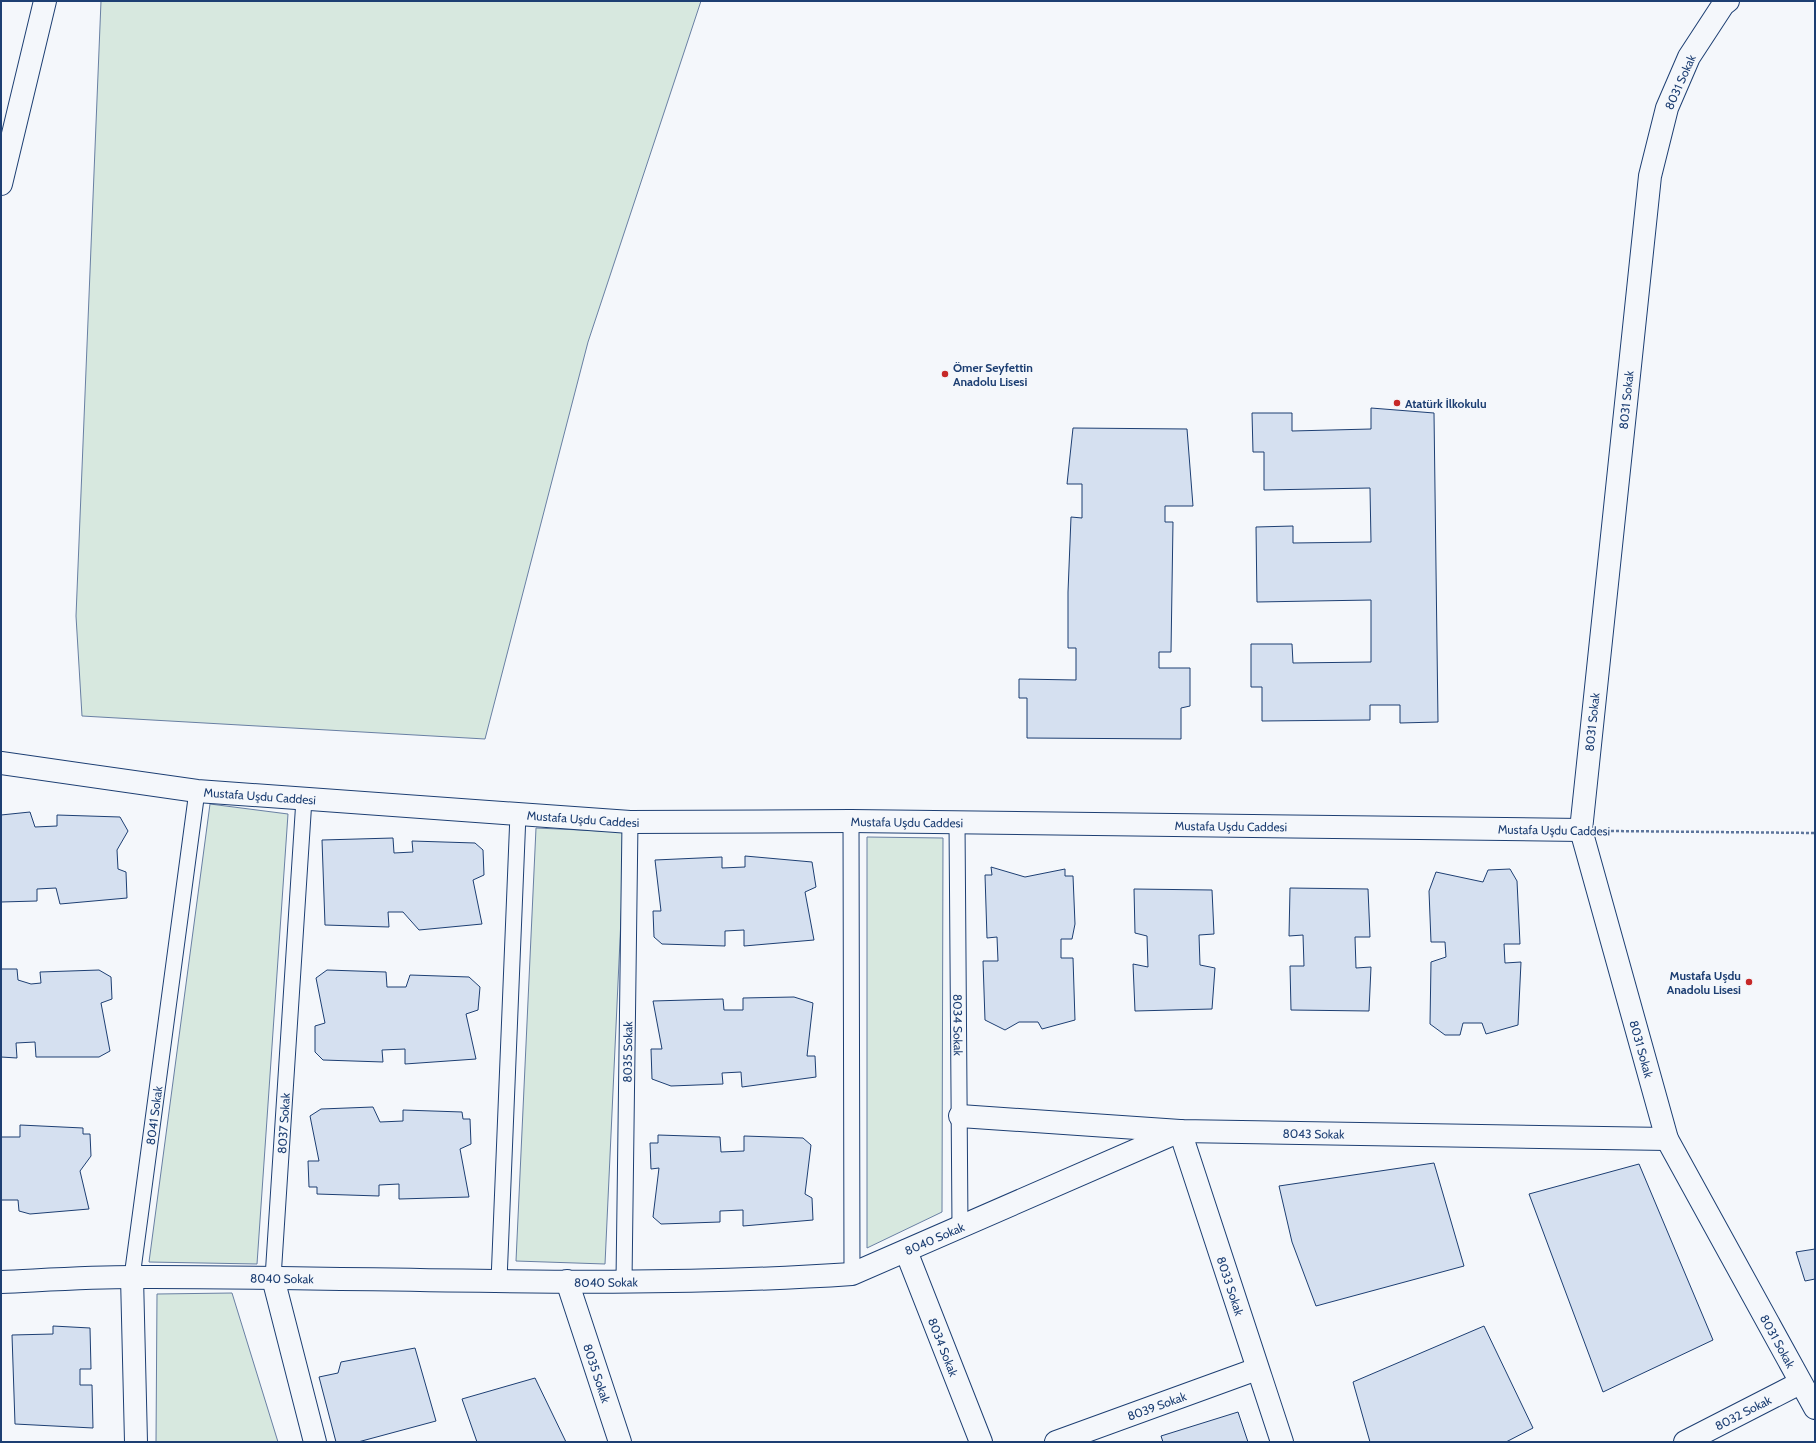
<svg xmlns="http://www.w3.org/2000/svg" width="1816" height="1443" viewBox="0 0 1816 1443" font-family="Cabin,sans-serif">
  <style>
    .green { fill: #d7e8df; stroke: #687fa3 }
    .building { fill: #d5e0f0; stroke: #1d3f73 }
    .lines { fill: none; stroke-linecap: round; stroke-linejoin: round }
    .service-casing { stroke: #1d3f73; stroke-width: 17 }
    .minor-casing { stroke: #1d3f73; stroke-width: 24 }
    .path { stroke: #5e769c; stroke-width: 2.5; stroke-dasharray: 3 2; stroke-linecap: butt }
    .service { stroke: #f4f7fb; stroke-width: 15 }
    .minor { stroke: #f4f7fb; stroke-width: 22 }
    .poi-dot { fill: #c62828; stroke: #f4f7fb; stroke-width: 1.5 }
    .labels { text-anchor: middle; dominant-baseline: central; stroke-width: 3; stroke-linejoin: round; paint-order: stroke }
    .street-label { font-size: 12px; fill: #1d3f73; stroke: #f4f7fb }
    .poi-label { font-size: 12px; font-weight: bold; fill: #1d3f73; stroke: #f4f7fb; text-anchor: start }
  </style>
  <rect width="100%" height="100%" fill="#f4f7fb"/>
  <g class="green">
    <path d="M 101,1 L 701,1 L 588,342 L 485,739 L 82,716 L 76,616 Z"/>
    <path d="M 210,804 L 288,814 L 257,1264 L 149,1262 Z"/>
    <path d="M 536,828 L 625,832 L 605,1264 L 516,1261 Z"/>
    <path d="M 867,837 L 943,838 L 942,1212 L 867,1248 Z"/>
    <path d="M 232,1293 L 278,1442 L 156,1442 L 157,1294 Z"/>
  </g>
  <g class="building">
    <path d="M 1371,408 L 1434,413 L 1438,722 L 1400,723 L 1400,705 L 1370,705 L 1370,720 L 1262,721 L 1262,687 L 1251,687 L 1251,644 L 1292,644 L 1293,663 L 1371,662 L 1371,600 L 1257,602 L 1256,527 L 1293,526 L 1293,543 L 1371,542 L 1370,488 L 1264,490 L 1264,452 L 1253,452 L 1252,413 L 1292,413 L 1292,431 L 1371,429 Z"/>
    <path d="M 1073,428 L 1187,429 L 1193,506 L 1165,506 L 1165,522 L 1173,522 L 1171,652 L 1159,652 L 1159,668 L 1190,668 L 1190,706 L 1181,708 L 1181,739 L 1027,738 L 1027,698 L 1019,698 L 1019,679 L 1076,680 L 1076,648 L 1068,648 L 1068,592 L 1071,517 L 1082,518 L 1082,484 L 1067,484 Z"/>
    <path d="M 30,812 L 35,827 L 57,826 L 57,815 L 120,817 L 128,831 L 117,850 L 118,869 L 126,872 L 127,898 L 60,904 L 56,888 L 37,889 L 37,901 L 1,902 L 1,815 Z"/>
    <path d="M 393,838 L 394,853 L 413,852 L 412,841 L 475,843 L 483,850 L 484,875 L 473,880 L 482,924 L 419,930 L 403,912 L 388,912 L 389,927 L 325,925 L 322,840 Z"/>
    <path d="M 745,856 L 812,862 L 816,887 L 805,892 L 814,940 L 744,946 L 744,930 L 725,931 L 725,946 L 662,944 L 654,937 L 653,911 L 661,911 L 655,860 L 722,857 L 722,868 L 745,867 Z"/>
    <path d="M 991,867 L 1025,877 L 1065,869 L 1065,876 L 1073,876 L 1075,924 L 1072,939 L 1061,939 L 1061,958 L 1073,958 L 1075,1020 L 1042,1029 L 1038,1022 L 1019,1022 L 1005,1030 L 985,1020 L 983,961 L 998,961 L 997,937 L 987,938 L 985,875 L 992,875 Z"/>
    <path d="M 1510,869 L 1517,881 L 1520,944 L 1504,944 L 1505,963 L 1521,962 L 1518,1025 L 1486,1034 L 1482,1023 L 1463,1023 L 1460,1035 L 1445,1035 L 1430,1024 L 1431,962 L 1446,957 L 1445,942 L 1431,942 L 1429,891 L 1436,872 L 1483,882 L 1488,870 Z"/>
    <path d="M 1290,888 L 1368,889 L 1370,937 L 1355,937 L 1356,968 L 1371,967 L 1369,1011 L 1291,1010 L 1290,966 L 1304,966 L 1303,935 L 1289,936 Z"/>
    <path d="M 1134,889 L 1212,890 L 1214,934 L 1199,935 L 1200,965 L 1215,968 L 1212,1009 L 1135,1011 L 1133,964 L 1148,967 L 1147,936 L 1135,933 Z"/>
    <path d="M 1,969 L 17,969 L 18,980 L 31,984 L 41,983 L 40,972 L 99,970 L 111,977 L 112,999 L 101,1003 L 110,1051 L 99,1057 L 36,1057 L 35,1042 L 16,1043 L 17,1058 L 1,1057 Z"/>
    <path d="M 327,970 L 386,972 L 387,987 L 406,987 L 410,975 L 469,977 L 480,987 L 478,1010 L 466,1014 L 476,1059 L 405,1064 L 405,1049 L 382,1050 L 383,1062 L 323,1060 L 315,1052 L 315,1026 L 325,1023 L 316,978 Z"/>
    <path d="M 794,997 L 813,1003 L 807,1056 L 815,1056 L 816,1077 L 742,1087 L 741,1072 L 722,1073 L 723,1084 L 671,1086 L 652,1079 L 651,1049 L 662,1049 L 653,1001 L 723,999 L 724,1010 L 743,1010 L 743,998 Z"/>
    <path d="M 373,1107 L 380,1122 L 403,1121 L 403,1110 L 462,1112 L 463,1119 L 470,1119 L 471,1144 L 460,1149 L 469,1197 L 399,1199 L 399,1184 L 379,1185 L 379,1196 L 317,1194 L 317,1187 L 309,1187 L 308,1161 L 319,1161 L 310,1116 L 321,1109 Z"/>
    <path d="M 20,1125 L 83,1128 L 83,1134 L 90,1134 L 91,1156 L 80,1171 L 89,1209 L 30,1214 L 19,1211 L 18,1200 L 1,1200 L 1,1137 L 20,1137 Z"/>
    <path d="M 658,1135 L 720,1137 L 721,1152 L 744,1151 L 744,1136 L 803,1138 L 811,1145 L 805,1194 L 812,1198 L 813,1220 L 743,1226 L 743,1210 L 720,1211 L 720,1222 L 661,1224 L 653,1217 L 659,1168 L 651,1169 L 650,1143 L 658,1143 Z"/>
    <path d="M 1434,1163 L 1464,1266 L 1316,1306 L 1292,1242 L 1279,1186 Z"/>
    <path d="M 1639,1164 L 1713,1340 L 1603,1392 L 1529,1194 Z"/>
    <path d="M 1815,1249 L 1815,1279 L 1805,1281 L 1796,1252 Z"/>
    <path d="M 53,1326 L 90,1328 L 91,1369 L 80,1369 L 80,1385 L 92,1385 L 93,1428 L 15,1424 L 12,1335 L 53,1334 Z"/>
    <path d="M 1484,1326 L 1533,1428 L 1506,1442 L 1370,1442 L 1353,1382 Z"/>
    <path d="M 415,1348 L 436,1421 L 358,1442 L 336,1442 L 319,1377 L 338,1373 L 341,1362 Z"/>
    <path d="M 535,1378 L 566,1442 L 477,1442 L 462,1399 Z"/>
    <path d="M 1238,1412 L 1248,1442 L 1163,1442 L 1161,1436 Z"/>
  </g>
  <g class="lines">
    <g class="service-casing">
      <g id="service">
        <path d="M 851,821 L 852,1274"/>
        <path id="s1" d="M 957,822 L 960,1227"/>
        <path id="s2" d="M 132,1277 L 197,791"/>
        <path id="s3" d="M 273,1278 L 304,799"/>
        <path d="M 499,1281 L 518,814"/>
        <path id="s4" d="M 624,1281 L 630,822"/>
      </g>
    </g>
    <g class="minor-casing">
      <g id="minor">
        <path id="s5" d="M 1728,1 L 1723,5 L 1689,57 L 1667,108 L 1650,176 L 1581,830 L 1667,1139 L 1815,1408"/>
        <path d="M 1,184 L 45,1"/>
        <path id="s6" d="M 1,763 L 197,791 L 630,822 L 851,821 L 1581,830"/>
        <path id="s7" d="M 960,1116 L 1180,1131 L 1667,1139"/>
        <path id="s8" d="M 1180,1131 L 1282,1442"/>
        <path id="s9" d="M 906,1251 L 981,1442"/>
        <path d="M 132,1277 L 136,1442"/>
        <path d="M 273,1278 L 315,1442"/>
        <path id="s10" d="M 567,1281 L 620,1442"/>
        <path id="s11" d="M 1,1282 C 45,1280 89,1277 134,1277 C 373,1276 613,1290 852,1274 L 1180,1131"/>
        <path id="s12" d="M 1056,1442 L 1257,1369"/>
        <path id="s13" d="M 1685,1442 L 1800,1383"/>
      </g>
    </g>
    <path class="path" d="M 1611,831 L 1815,833"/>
    <use href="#service" class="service"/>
    <use href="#minor" class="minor"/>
  </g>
  <g class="poi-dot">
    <circle cx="945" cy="374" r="4"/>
    <circle cx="1397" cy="403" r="4"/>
    <circle cx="1749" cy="982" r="4"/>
  </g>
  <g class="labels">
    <g class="street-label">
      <text transform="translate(1680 82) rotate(-66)">8031 Sokak</text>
      <text transform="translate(1626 400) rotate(-84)">8031 Sokak</text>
      <text transform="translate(1592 722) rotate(-84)">8031 Sokak</text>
      <text stroke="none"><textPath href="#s6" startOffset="261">Mustafa Uşdu Caddesi</textPath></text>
      <text stroke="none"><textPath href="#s6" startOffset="585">Mustafa Uşdu Caddesi</textPath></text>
      <text stroke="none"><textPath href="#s6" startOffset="909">Mustafa Uşdu Caddesi</textPath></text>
      <text stroke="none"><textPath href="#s6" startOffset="1233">Mustafa Uşdu Caddesi</textPath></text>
      <text transform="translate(1554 830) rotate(1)">Mustafa Uşdu Caddesi</text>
      <text stroke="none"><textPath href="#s1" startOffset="203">8034 Sokak</textPath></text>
      <text stroke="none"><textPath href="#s5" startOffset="1079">8031 Sokak</textPath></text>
      <text stroke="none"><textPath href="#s4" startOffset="229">8035 Sokak</textPath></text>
      <text stroke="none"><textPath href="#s2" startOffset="163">8041 Sokak</textPath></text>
      <text stroke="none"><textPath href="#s3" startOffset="155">8037 Sokak</textPath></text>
      <text stroke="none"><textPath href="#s7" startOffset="354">8043 Sokak</textPath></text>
      <text stroke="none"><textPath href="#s11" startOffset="941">8040 Sokak</textPath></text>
      <text stroke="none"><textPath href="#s11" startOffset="281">8040 Sokak</textPath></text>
      <text stroke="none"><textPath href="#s11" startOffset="605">8040 Sokak</textPath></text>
      <text stroke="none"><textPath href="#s8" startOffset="163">8033 Sokak</textPath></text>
      <text stroke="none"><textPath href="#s5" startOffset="1403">8031 Sokak</textPath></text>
      <text stroke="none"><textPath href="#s9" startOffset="103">8034 Sokak</textPath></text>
      <text stroke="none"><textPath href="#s10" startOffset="97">8035 Sokak</textPath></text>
      <text stroke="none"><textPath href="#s12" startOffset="107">8039 Sokak</textPath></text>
      <text stroke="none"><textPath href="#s13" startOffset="65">8032 Sokak</textPath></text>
    </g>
    <g class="poi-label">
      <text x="953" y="367">Ömer Seyfettin<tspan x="953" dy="14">Anadolu Lisesi</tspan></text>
      <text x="1405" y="403">Atatürk İlkokulu</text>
      <text x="1741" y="975" text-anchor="end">Mustafa Uşdu<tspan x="1741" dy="14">Anadolu Lisesi</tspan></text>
    </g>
  </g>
  <rect width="1816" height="1443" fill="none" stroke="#1d3f73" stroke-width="4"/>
</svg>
